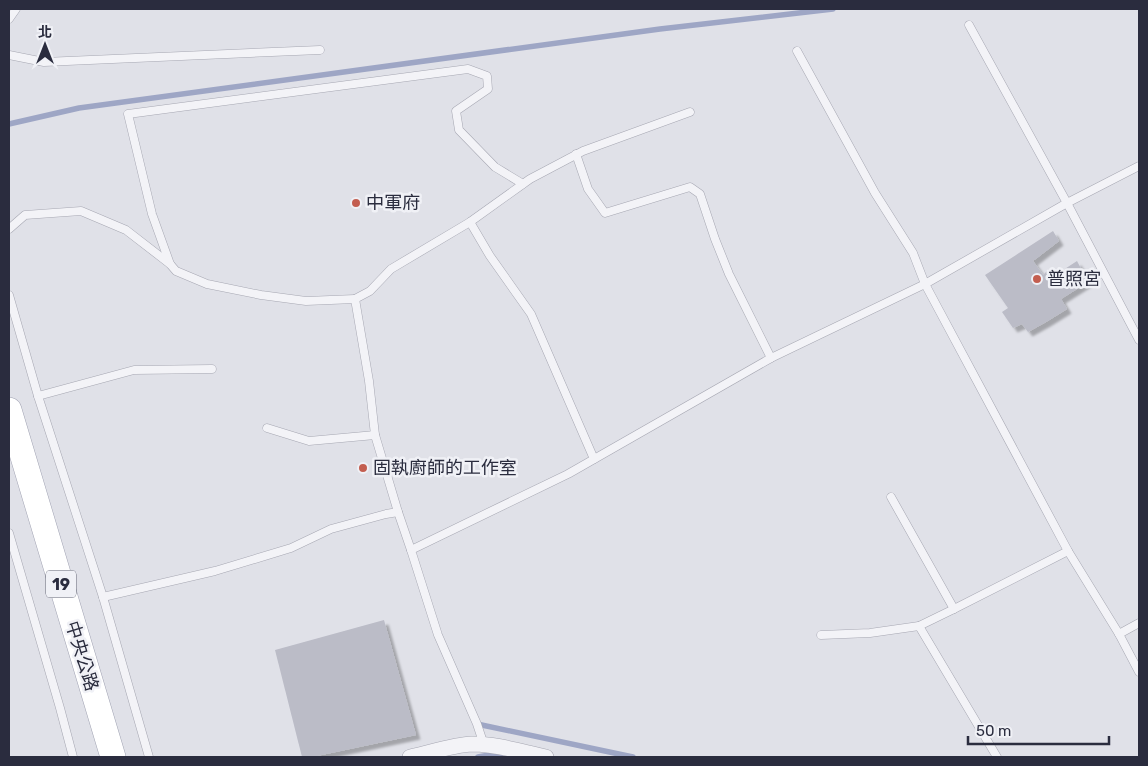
<svg xmlns="http://www.w3.org/2000/svg" width="1148" height="766" viewBox="0 0 1148 766" font-family="Rubik,'Noto Sans TC',sans-serif">
  <style>
    .lines { fill: none; stroke-linecap: round; stroke-linejoin: round }
    .stream { stroke: #9ea6c5; stroke-width: 5.5 }
    .building { fill: #bbbcc7; filter: url(#shadow) }
    .service-casing { stroke: #a6a7b2; stroke-width: 9 }
    .minor-casing { stroke: #a6a7b2; stroke-width: 16 }
    .primary-casing { stroke: #a1a3b3; stroke-width: 26 }
    .service { stroke: #f3f3f7; stroke-width: 8 }
    .minor { stroke: #f3f3f7; stroke-width: 15 }
    .primary { stroke: #fff; stroke-width: 25 }
    .poi-dot { fill: #c35e50; stroke: #f0f1f6; stroke-width: 2 }
    .labels { text-anchor: middle; dominant-baseline: central; stroke-width: 5; stroke-linejoin: round; paint-order: stroke }
    .shield { fill: #f0f1f6; stroke: #656775; stroke-width: 1 }
    .shield-label { font-size: 16px; font-weight: bold; fill: #2a2c3e }
    .poi-label { font-size: 18px; fill: #2a2c3e; stroke: #f0f1f6; text-anchor: start }
    .street-label { font-size: 18px; fill: #2a2c3e; stroke: #f0f1f6 }
  </style>
  <defs>
    <filter id="shadow"><feDropShadow dx="4.5" dy="4.5" stdDeviation="1" flood-color="#0004"/></filter>
  </defs>
  <rect width="100%" height="100%" fill="#e0e1e8"/>
  <g class="lines">
    <g class="stream">
      <path d="M 9,124 L 79,108 L 660,29 L 833,9"/>
      <path d="M 477,724 L 633,757"/>
      <path d="M 478,757 L 489,755 L 501,757"/>
    </g>
  </g>
  <g class="building">
    <path d="M 1053,231 L 1059,241 L 1033,261 L 1043,275 L 1049,269 L 1054,276 L 1077,261 L 1088,282 L 1061,299 L 1067,309 L 1046,322 L 1028,332 L 1022,324 L 1013,328 L 1002,312 L 1008,308 L 985,275 Z"/>
    <path d="M 384,620 L 416,735 L 312,757 L 302,757 L 275,650 Z"/>
  </g>
  <g class="lines">
    <g class="service-casing">
      <g id="service">
        <path d="M 9,19 L 16,9"/>
        <path d="M 969,25 L 1067,203 L 1139,340"/>
        <path d="M 797,51 L 875,193 L 913,253 L 925,284 L 1068,551 L 1119,634 L 1139,672"/>
        <path d="M 9,55 L 44,62 L 320,50"/>
        <path d="M 576,154 L 588,189 L 605,213 L 690,187 L 700,194 L 715,239 L 729,274 L 771,358"/>
        <path d="M 470,222 L 490,256 L 531,314 L 594,459"/>
        <path d="M 9,229 L 25,215 L 81,211 L 126,230 L 170,264"/>
        <path d="M 9,295 L 38,396 L 103,597 L 149,757"/>
        <path d="M 355,299 L 370,291 L 391,269 L 470,222 L 530,179 L 583,151 L 690,112"/>
        <path d="M 38,396 L 134,370 L 212,369"/>
        <path d="M 267,428 L 309,441 L 375,435"/>
        <path d="M 891,497 L 954,609"/>
        <path d="M 9,533 L 60,708 L 73,757"/>
        <path d="M 411,550 L 398,512 L 375,435 L 369,381 L 355,299 L 306,301 L 261,295 L 207,284 L 176,271 L 170,264 L 152,214 L 128,114 L 468,69 L 487,76 L 488,89 L 456,111 L 459,130 L 495,167 L 523,184"/>
        <path d="M 103,597 L 215,571 L 291,548 L 331,529 L 386,514 L 398,512"/>
        <path d="M 1119,634 L 1139,623"/>
        <path d="M 821,635 L 870,633 L 919,626"/>
        <path d="M 484,745 L 477,724 L 438,635 L 411,550 L 568,474 L 771,358 L 925,284 L 1067,203 L 1139,166"/>
        <path d="M 997,757 L 919,626 L 954,609 L 1068,551"/>
      </g>
    </g>
    <g class="minor-casing">
      <path id="minor" d="M 410,757 C 430,753 452,745 472,744 C 497,744 522,752 546,757"/>
    </g>
    <g class="primary-casing">
      <path id="primary" d="M 9,410 L 113,757"/>
    </g>
    <use href="#service" class="service"/>
    <use href="#minor" class="minor"/>
    <use href="#primary" class="primary"/>
  </g>
  <g class="poi-dot">
    <circle cx="356" cy="203" r="5"/>
    <circle cx="1037" cy="279" r="5"/>
    <circle cx="363" cy="468" r="5"/>
  </g>
  <g class="labels">
    <rect class="shield" x="46" y="570.5" width="30" height="27" rx="4"/>
    <g class="shield-label">
      <text x="61" y="584">19</text>
    </g>
    <g class="poi-label">
      <text x="366" y="203">中軍府</text>
      <text x="1047" y="279">普照宮</text>
      <text x="373" y="468">固執廚師的工作室</text>
    </g>
    <g class="street-label">
      <text transform="translate(82 656) rotate(73)">中央公路</text>
    </g>
  </g>
  <rect width="1148" height="766" fill="none" stroke="#2a2c3e" stroke-width="20"/>
  <g transform="translate(45 45)" stroke="#f0f1f6" stroke-width="4" paint-order="stroke">
  <path d="M0-4L9 19L0 12L-9 19Z" fill="#2a2c3e"/>
  <text y="-8" font-size="14" font-weight="bold" text-anchor="middle" fill="#2a2c3e">北</text>
  </g>
  <path d="M968 736v8h141v-8" fill="none" stroke="#2a2c3e" stroke-width="2.5"/>
  <text x="976" y="736" font-size="15" fill="#2a2c3e" stroke="#f0f1f6" stroke-width="4" paint-order="stroke">50 m</text>
</svg>
